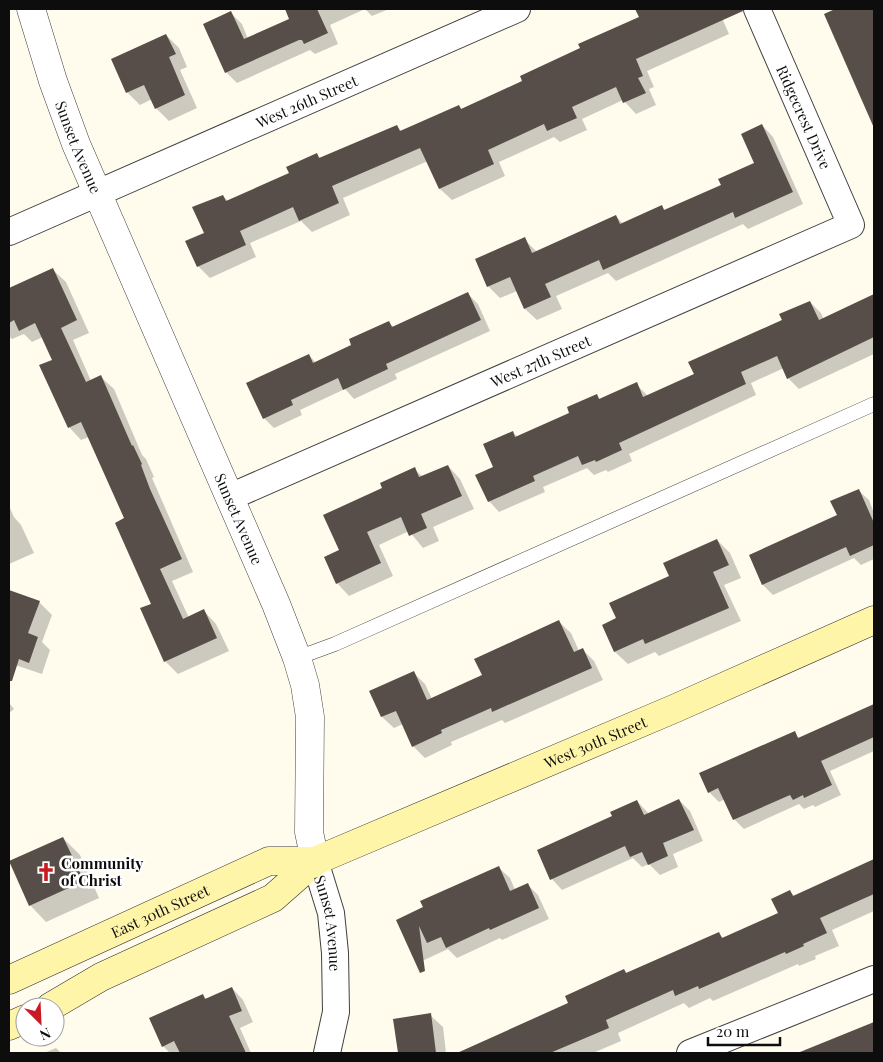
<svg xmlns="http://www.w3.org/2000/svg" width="883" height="1062" viewBox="0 0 883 1062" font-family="'Playfair Display',serif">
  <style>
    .shadow { fill: #0003 }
    .building { fill: #574e49 }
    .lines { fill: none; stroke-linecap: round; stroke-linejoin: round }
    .service-casing { stroke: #404040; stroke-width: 15 }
    .minor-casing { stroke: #404040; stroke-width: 28 }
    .tertiary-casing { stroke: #404040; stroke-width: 29 }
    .secondary-casing { stroke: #2f2f2f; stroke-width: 29 }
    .service { stroke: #fff; stroke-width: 14 }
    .minor { stroke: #fff; stroke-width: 26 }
    .tertiary { stroke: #fff; stroke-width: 28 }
    .secondary { stroke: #fff5a9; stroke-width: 28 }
    .labels { text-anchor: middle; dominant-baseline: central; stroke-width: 5; stroke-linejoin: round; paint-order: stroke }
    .street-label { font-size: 15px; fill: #0d0d0d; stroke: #fff }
    .poi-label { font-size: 15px; font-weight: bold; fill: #0d0d0d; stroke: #fff; text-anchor: start }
  </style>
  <rect width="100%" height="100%" fill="#fffcee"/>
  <g class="shadow">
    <path d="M 286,9 L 389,9 L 372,16 L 365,9 L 330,25 L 338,44 L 315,54 L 310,50 L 237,83 L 226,72 L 231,13 L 242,24 L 248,39 L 291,20 Z"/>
    <path d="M 647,9 L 718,9 L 729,34 L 647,71 L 654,87 L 649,89 L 656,105 L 636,114 L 623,100 L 582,119 L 587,130 L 560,142 L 554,137 L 499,162 L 505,176 L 452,200 L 440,189 L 428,161 L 343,198 L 350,215 L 312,232 L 301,221 L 250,243 L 256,257 L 210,278 L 198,266 L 205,233 L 223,196 L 228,201 L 291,173 L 317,154 L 321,159 L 397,126 L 402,132 L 459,106 L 462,110 L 524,81 L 581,49 L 641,18 L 639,13 Z"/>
    <path d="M 838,9 L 874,9 L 874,112 L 863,101 L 825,15 Z"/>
    <path d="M 166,35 L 179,48 L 187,67 L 180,70 L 197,108 L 169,121 L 156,108 L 152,99 L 140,105 L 127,92 Z"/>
    <path d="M 762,125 L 773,137 L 803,204 L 748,229 L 743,224 L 616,281 L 608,273 L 556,296 L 562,309 L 537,320 L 525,309 L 517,291 L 500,298 L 488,286 L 524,239 L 537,252 L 616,216 L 623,224 L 662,207 L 666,211 L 722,185 L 755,163 Z"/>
    <path d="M 53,270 L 66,282 L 89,333 L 73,340 L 91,381 L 101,377 L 114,389 L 142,455 L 146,459 L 154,477 L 152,478 L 163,503 L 193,572 L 172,581 L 189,618 L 204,611 L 216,624 L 229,651 L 178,674 L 166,662 L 142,609 L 152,604 L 125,519 L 89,437 L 81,440 L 69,427 L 53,360 L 43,337 L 32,342 L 24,334 L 12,339 L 9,336 L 9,290 Z"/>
    <path d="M 468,294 L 478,304 L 490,331 L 395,374 L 397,379 L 354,399 L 345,389 L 300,410 L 302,415 L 274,428 L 264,418 L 309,355 L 316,363 L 353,345 L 389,323 L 394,327 Z"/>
    <path d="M 872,297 L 874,299 L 874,354 L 799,389 L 788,378 L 784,368 L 751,383 L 756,395 L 629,454 L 632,461 L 608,472 L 606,470 L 594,475 L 587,468 L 543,487 L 545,492 L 499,512 L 489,501 L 495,468 L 512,432 L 518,437 L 571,413 L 596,395 L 601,400 L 636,384 L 648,396 L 696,375 L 810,302 L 821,313 L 824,320 Z"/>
    <path d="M 448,466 L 460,479 L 474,509 L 433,527 L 439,541 L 423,548 L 409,531 L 379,545 L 393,576 L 349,596 L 337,583 L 340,551 L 384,489 L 414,469 L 423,477 Z"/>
    <path d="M 858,490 L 869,500 L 874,513 L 874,559 L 861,565 L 854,558 L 773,595 L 763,585 L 751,556 L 838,516 Z"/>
    <path d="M 9,506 L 14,517 L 21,525 L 34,553 L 9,564 Z"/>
    <path d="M 717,540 L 730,553 L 741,578 L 724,585 L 741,621 L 659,656 L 655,652 L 628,664 L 615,652 L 603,625 L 618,619 Z"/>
    <path d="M 9,591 L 39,602 L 52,615 L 42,642 L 50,650 L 42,674 L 9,663 Z"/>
    <path d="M 559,622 L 571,633 L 579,651 L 582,649 L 594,661 L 603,680 L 505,723 L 502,720 L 451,742 L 452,745 L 425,758 L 413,746 L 403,724 L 394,728 L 382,717 L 413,672 L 425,684 L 432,699 L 483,676 Z"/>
    <path d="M 9,703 L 14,709 L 9,713 Z"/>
    <path d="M 874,705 L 874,751 L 830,771 L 841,795 L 815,807 L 813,805 L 804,809 L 799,804 L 744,829 L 734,819 L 725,799 L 719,802 L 709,792 L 794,733 L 800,739 Z"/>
    <path d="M 679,800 L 690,811 L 703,841 L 673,854 L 678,867 L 660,875 L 649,864 L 642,867 L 633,858 L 562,890 L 552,879 L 539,851 L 613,817 L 637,801 L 649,814 Z"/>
    <path d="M 63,838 L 80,855 L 99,898 L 46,922 L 30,905 Z"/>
    <path d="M 874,860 L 874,911 L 832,930 L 839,946 L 815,956 L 816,959 L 799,966 L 798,964 L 713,1001 L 710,998 L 689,1008 L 684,1003 L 618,1033 L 621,1041 L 593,1053 L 477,1053 L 474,1047 L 570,1004 L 624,970 L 628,974 L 719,934 L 724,939 L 780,914 L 790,892 L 795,896 Z"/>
    <path d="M 499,868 L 510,878 L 515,890 L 528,885 L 538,895 L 549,919 L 502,940 L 500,938 L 457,958 L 448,949 L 422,961 L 398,920 Z"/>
    <path d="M 232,988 L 243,1000 L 253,1022 L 240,1028 L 251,1053 L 170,1053 L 163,1046 L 202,995 L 207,999 Z"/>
    <path d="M 430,1015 L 443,1027 L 446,1053 L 399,1053 L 394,1020 Z"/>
    <path d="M 874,1024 L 874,1053 L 827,1053 L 824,1044 Z"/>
    <path d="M 56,1048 L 61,1053 L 44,1053 Z"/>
  </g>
  <g class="building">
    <path d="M 285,9 L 317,9 L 328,33 L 304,44 L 302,40 L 299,40 L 225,73 L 203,24 L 231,11 L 244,39 L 289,19 Z"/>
    <path d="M 635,9 L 742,9 L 743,11 L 636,59 L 643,76 L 638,78 L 646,93 L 623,103 L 616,87 L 572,107 L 577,118 L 547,131 L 544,124 L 488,150 L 494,164 L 439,189 L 420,148 L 332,186 L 339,203 L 299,221 L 293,207 L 240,231 L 246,245 L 197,267 L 185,241 L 204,233 L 192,207 L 223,195 L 226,201 L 289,173 L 286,167 L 317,153 L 319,158 L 397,125 L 400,131 L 459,105 L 461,109 L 522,81 L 520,76 L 580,48 L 578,44 L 639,17 Z"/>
    <path d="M 835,9 L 874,9 L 874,128 L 824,14 Z"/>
    <path d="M 166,34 L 176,54 L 169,57 L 185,95 L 155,109 L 144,85 L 126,93 L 111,59 Z"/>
    <path d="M 762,124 L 793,192 L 735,218 L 733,212 L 603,270 L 599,260 L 545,284 L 551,297 L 524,309 L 510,277 L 487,287 L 475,259 L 525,237 L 532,253 L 616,215 L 620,224 L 662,205 L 664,210 L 721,185 L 718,179 L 754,163 L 741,134 Z"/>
    <path d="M 53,268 L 77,320 L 61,328 L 86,382 L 101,375 L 132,446 L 133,445 L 142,464 L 141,465 L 150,489 L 182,559 L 160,569 L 183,619 L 204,609 L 217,638 L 164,662 L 140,608 L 151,604 L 115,523 L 124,518 L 81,422 L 68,428 L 39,365 L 52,360 L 35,323 L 19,331 L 14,320 L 9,323 L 9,288 Z"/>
    <path d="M 468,292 L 481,320 L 386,364 L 388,369 L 343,390 L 338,378 L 291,400 L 293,405 L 263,419 L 246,383 L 309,354 L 313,363 L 351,345 L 349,339 L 389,321 L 392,327 Z"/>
    <path d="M 874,294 L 874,337 L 787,379 L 777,356 L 741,372 L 746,384 L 619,443 L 622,450 L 596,462 L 595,460 L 582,465 L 578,456 L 533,476 L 535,481 L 488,502 L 475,475 L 493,467 L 483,444 L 513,431 L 515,437 L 569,413 L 567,407 L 597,394 L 599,399 L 637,382 L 643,397 L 694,374 L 688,362 L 782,320 L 779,314 L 810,301 L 819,320 Z"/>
    <path d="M 448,465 L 462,496 L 421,514 L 427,528 L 409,536 L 401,517 L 367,532 L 381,563 L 336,584 L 324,557 L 339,550 L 323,515 L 382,488 L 380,483 L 415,467 L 419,477 Z"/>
    <path d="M 859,489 L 874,523 L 874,545 L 850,556 L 846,547 L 762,585 L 749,555 L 837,515 L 830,501 Z"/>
    <path d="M 717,539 L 729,565 L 713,572 L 729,608 L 645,644 L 643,639 L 614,652 L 602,625 L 616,618 L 609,603 L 669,576 L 663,563 Z"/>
    <path d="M 9,590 L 40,601 L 28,633 L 38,637 L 29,663 L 19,659 L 12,681 L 9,681 Z"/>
    <path d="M 559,620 L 574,652 L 583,648 L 592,668 L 492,712 L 491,708 L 441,730 L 442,733 L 412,747 L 396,711 L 381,717 L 369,691 L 414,671 L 427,700 L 482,675 L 474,659 Z"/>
    <path d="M 874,704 L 874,737 L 821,761 L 832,785 L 804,798 L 803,795 L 793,800 L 790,795 L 733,820 L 718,788 L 708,793 L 699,773 L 795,731 L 798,738 Z"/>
    <path d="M 679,799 L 694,830 L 663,843 L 668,856 L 648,865 L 642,852 L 630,857 L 625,846 L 550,880 L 537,850 L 612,816 L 610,812 L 637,800 L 644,815 Z"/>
    <path d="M 63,837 L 84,881 L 29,906 L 9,861 Z"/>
    <path d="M 874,859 L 874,894 L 820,918 L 827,933 L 803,944 L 804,946 L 786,954 L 785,952 L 699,989 L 698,986 L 675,996 L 673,990 L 606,1020 L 609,1028 L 550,1053 L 457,1053 L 568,1003 L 565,996 L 624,969 L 626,973 L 719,932 L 722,938 L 778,913 L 771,899 L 790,890 L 793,896 Z"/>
    <path d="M 499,866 L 510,891 L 528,883 L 539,908 L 490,930 L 489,928 L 446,948 L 441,937 L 427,943 L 419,926 L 425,971 L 420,973 L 396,920 L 423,907 L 420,901 Z"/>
    <path d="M 232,987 L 242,1011 L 229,1016 L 246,1053 L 180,1053 L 174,1041 L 162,1047 L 149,1018 L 203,994 L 205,999 Z"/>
    <path d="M 431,1013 L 436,1053 L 398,1053 L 393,1019 Z"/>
    <path d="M 874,1022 L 874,1053 L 800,1053 L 800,1052 Z"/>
  </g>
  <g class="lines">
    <g class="service-casing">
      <path id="service" d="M 297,658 L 335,644 L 874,404"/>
    </g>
    <g class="minor-casing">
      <g id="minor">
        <path id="s1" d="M 9,232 L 517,9"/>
        <path id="s2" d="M 230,497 L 851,225 L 757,9"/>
        <path id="s3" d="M 315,861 L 331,913 L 335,953 L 336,1012 L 327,1053"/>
        <path d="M 690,1053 L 874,979"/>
      </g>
    </g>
    <g class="tertiary-casing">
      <g id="tertiary">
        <path id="s4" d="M 31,9 L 53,81 L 76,144 L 276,604 L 297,658 L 305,685 L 310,717 L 309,832 L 315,861"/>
      </g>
    </g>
    <g class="secondary-casing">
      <g id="secondary">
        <path id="s5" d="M 9,980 L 269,861 L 315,861"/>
        <path id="s6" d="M 50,1007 L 101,977 L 273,898 L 315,861 L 676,708 L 874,620"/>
        <path d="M 9,1026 L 25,1019"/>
      </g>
    </g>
    <use href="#service" class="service"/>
    <use href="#minor" class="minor"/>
    <use href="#tertiary" class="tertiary"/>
    <use href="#secondary" class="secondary"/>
  </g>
  <defs>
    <g id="church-bare" transform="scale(1.5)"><path d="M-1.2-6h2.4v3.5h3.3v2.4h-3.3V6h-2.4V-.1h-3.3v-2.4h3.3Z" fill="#c91a23" stroke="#fff" stroke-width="2.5" paint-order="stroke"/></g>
  </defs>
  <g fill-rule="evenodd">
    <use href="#church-bare" x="46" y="872"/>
  </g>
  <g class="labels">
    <g class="street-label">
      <text stroke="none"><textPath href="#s1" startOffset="325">West 26th Street</textPath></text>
      <text transform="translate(804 117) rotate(66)">Ridgecrest Drive</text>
      <text stroke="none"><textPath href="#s4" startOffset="146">Sunset Avenue</textPath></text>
      <text stroke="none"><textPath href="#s2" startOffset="339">West 27th Street</textPath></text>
      <text stroke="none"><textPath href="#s4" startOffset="551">Sunset Avenue</textPath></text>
      <text stroke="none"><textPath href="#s6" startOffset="609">West 30th Street</textPath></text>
      <text stroke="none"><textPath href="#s5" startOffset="166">East 30th Street</textPath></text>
      <text stroke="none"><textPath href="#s3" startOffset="64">Sunset Avenue</textPath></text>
    </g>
    <g class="poi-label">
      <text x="61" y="863">Community<tspan x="61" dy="17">of Christ</tspan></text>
    </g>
  </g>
  <rect width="883" height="1062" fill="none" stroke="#0d0d0d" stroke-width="20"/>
  <g transform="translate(40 1022) rotate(156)"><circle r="24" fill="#ffffff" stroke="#9e9e9e"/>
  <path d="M0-4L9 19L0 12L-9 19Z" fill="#c91a23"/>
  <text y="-8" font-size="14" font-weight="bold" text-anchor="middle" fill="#0d0d0d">N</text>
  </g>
  <path d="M708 1037v8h72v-8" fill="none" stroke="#0d0d0d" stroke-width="2.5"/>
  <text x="716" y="1037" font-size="15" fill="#0d0d0d" stroke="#ffffff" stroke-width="4" paint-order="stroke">20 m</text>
</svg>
